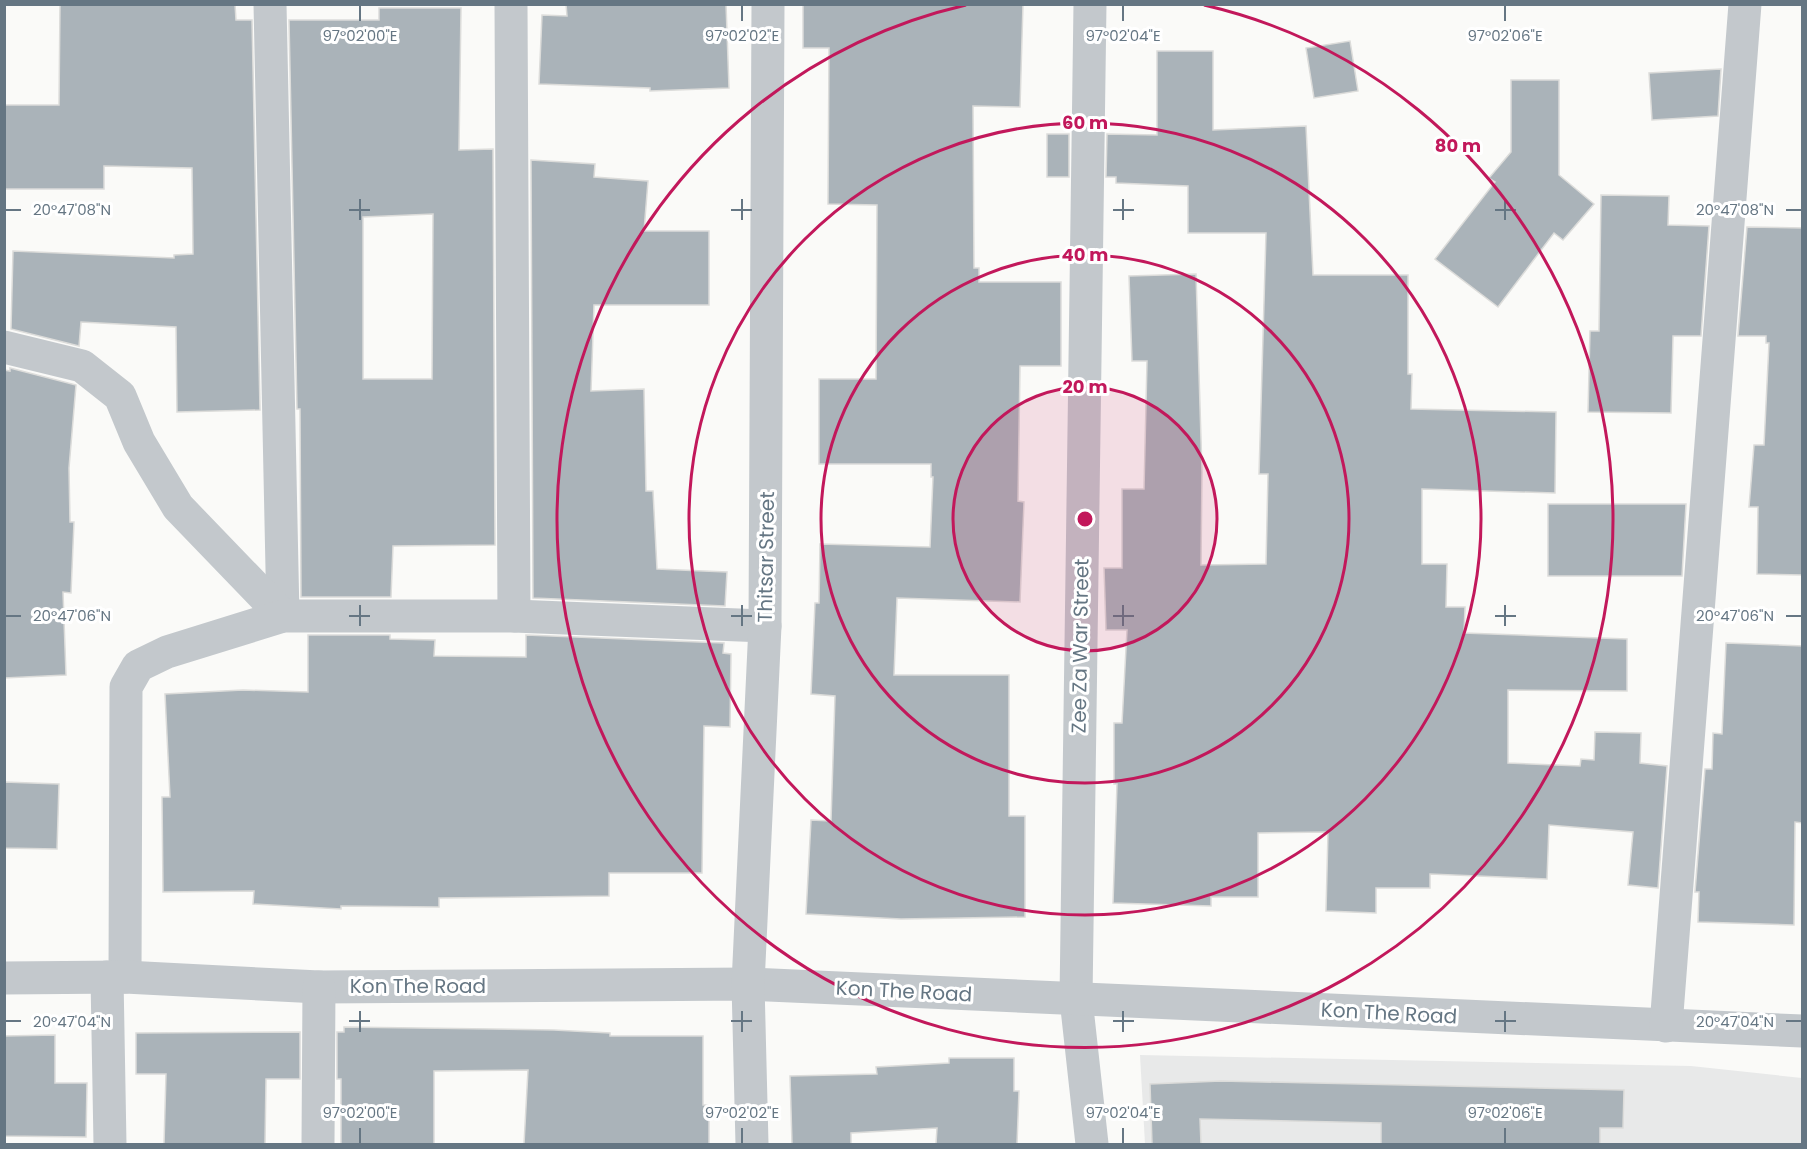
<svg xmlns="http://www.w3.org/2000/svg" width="1807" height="1149" viewBox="0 0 1807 1149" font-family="Poppins,sans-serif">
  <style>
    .built { fill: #e8e9e9 }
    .building { fill: #aab3b9; stroke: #dcdcda; stroke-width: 1.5; fill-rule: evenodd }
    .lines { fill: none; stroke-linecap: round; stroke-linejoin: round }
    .minor { stroke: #c3c8cc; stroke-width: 33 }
    .ticks { fill: none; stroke: #657683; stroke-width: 2 }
    .ring { fill: none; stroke: #c2185b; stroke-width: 3 }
    .labels { text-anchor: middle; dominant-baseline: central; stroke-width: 6; stroke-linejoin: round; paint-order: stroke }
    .street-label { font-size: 20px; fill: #657683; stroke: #fff }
    .ticks-label { font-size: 15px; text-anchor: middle; fill: #657683; stroke: #fff; stroke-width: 6; stroke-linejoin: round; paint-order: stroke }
    .centre { fill: #c2185b; stroke: #fff; stroke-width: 3 }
    .ring-label { font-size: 18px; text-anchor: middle; font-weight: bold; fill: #c2185b; stroke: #fff; stroke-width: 6; stroke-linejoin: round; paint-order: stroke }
  </style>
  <rect width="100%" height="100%" fill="#fafaf8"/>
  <path class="built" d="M 1140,1055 L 1691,1066 L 1802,1078 L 1802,1144 L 1145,1144 Z"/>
  <g class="building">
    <path d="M 60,4 L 235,4 L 236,20 L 252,20 L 260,410 L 177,412 L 176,327 L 81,322 L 79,346 L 11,329 L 13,251 L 174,258 L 174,255 L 193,254 L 192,168 L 104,166 L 104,189 L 4,189 L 4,105 L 59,105 Z"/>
    <path d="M 566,4 L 726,4 L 729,88 L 650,91 L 650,88 L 539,84 L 542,15 L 567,16 Z"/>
    <path d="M 803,4 L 1023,4 L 1020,107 L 973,106 L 974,268 L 979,268 L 979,282 L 1061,282 L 1061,366 L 1020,366 L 1018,501 L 1024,502 L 1020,602 L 897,598 L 894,675 L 1009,675 L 1009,816 L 1025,816 L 1025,917 L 901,919 L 806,914 L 811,820 L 831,821 L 835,696 L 811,694 L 815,603 L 819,603 L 820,544 L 930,547 L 933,477 L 931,477 L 931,464 L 819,464 L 819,379 L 876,379 L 877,205 L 828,204 L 829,48 L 803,48 Z"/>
    <path d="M 379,8 L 461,8 L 459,150 L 493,149 L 495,545 L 393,546 L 391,597 L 301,597 L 300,409 L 297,409 L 289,20 L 379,20 ZM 433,214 L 432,379 L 363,379 L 363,217 Z"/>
    <path d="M 1350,41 L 1358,91 L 1314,98 L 1306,48 Z"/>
    <path d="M 1157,51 L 1213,51 L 1213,130 L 1306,126 L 1313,275 L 1408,275 L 1408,374 L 1412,374 L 1411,409 L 1556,412 L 1555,493 L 1422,489 L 1422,564 L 1447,564 L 1446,607 L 1465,607 L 1464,633 L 1627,639 L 1627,691 L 1508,690 L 1508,763 L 1580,766 L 1581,759 L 1594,760 L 1595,732 L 1641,733 L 1640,763 L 1667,766 L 1658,888 L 1628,885 L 1633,832 L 1549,825 L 1547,879 L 1430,874 L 1430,888 L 1376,888 L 1376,913 L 1326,911 L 1328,832 L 1258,833 L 1258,897 L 1211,897 L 1211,906 L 1113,903 L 1117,784 L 1114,784 L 1114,723 L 1122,723 L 1127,630 L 1106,630 L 1104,568 L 1122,568 L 1122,489 L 1144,489 L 1147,361 L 1132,361 L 1129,276 L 1196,274 L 1202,472 L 1201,565 L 1266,564 L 1268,474 L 1259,474 L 1266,233 L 1188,233 L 1188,186 L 1116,183 L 1116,177 L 1106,177 L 1107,134 L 1157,135 Z"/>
    <path d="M 1721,69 L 1718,116 L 1652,120 L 1649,73 Z"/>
    <path d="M 1511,80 L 1559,80 L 1559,175 L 1594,204 L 1563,240 L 1554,233 L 1498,307 L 1435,259 L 1495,182 L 1489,178 L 1511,152 Z"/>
    <rect x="1047" y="134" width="22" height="43"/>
    <path d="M 531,160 L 595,164 L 594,177 L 648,181 L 644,231 L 709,231 L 709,305 L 594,305 L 591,391 L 644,389 L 646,491 L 653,491 L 657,569 L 727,572 L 725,606 L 533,598 Z"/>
    <path d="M 1601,195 L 1669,196 L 1668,225 L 1709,226 L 1701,336 L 1673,336 L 1671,413 L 1588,412 L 1590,331 L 1599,331 Z"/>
    <path d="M 1747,227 L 1803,228 L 1803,575 L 1757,574 L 1758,507 L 1749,507 L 1754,445 L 1764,445 L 1769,343 L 1766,343 L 1766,336 L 1738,336 Z"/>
    <path d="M 10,368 L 76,385 L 69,468 L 70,522 L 74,522 L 71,593 L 63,592 L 66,675 L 4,678 L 4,370 L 10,371 Z"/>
    <path d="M 1548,504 L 1686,504 L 1682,576 L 1548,576 Z"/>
    <path d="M 308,635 L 390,635 L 390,639 L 435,640 L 434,656 L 526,657 L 526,635 L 724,643 L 723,653 L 731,654 L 730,727 L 704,726 L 702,873 L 609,873 L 609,896 L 439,898 L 439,907 L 341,906 L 341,909 L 253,904 L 254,891 L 163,892 L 162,797 L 170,797 L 165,694 L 243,690 L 308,692 Z"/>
    <path d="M 1726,643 L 1803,646 L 1803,823 L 1795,822 L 1794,925 L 1698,922 L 1699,892 L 1695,892 L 1705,769 L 1712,769 L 1713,733 L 1722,734 Z"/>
    <path d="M 4,782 L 59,784 L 57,849 L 4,848 Z"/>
    <path d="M 344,1027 L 554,1030 L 610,1033 L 610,1036 L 703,1036 L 703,1105 L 709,1105 L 709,1144 L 524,1144 L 528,1070 L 434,1071 L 434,1144 L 341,1144 L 341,1079 L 337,1079 L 337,1032 L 344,1032 Z"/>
    <path d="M 300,1032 L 300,1079 L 266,1079 L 265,1144 L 164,1144 L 166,1074 L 136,1074 L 136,1033 Z"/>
    <path d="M 55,1035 L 55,1083 L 87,1083 L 86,1137 L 4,1136 L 4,1036 Z"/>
    <path d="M 949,1058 L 1014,1058 L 1014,1091 L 1019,1091 L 1017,1144 L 936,1144 L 937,1128 L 851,1133 L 851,1144 L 792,1144 L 790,1076 L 877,1074 L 876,1067 L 949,1063 Z"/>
    <path d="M 1221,1081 L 1624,1090 L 1623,1128 L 1600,1128 L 1600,1144 L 1381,1144 L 1381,1123 L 1200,1119 L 1201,1144 L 1152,1144 L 1150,1084 Z"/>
  </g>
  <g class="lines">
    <g class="minor">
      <path d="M 270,4 L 283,616"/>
      <path d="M 511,4 L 514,616"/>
      <path d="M 1090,4 L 1076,999 L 1092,1144"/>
      <path d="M 4,347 L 82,366 L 120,396 L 139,442 L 178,507 L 283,616"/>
      <path d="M 107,977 L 110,1144"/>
      <path d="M 125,977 L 126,687 L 138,666 L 167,652 L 283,616 L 514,616 L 765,626"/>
      <path d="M 4,978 L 125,977 L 319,987 L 748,984 L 1802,1031"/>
      <path d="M 1666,1026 L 1745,4"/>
      <path d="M 318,1144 L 319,987"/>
      <path d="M 752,1144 L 748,984 L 765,626 L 768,4"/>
    </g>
  </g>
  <path class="ticks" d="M 360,6 L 360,21M 742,6 L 742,21M 1123,6 L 1123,21M 1505,6 L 1505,21M 360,199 L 360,220M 742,199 L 742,220M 1123,199 L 1123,220M 1505,199 L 1505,220M 6,210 L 21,210M 349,210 L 370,210M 731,210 L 752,210M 1113,210 L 1134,210M 1495,210 L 1516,210M 1786,210 L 1801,210M 360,605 L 360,626M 742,605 L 742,626M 1123,605 L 1123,626M 1505,605 L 1505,626M 6,616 L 21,616M 349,616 L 370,616M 731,616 L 752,616M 1113,616 L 1134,616M 1495,616 L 1516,616M 1786,616 L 1801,616M 360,1011 L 360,1032M 742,1011 L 742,1032M 1123,1011 L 1123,1032M 1505,1011 L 1505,1032M 6,1021 L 21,1021M 349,1021 L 370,1021M 731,1021 L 752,1021M 1113,1021 L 1134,1021M 1495,1021 L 1516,1021M 1786,1021 L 1801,1021M 360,1128 L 360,1143M 742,1128 L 742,1143M 1123,1128 L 1123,1143M 1505,1128 L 1505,1143"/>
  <circle cx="1085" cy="519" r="132" fill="#c2185b" fill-opacity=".12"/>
  <g class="ring">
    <circle cx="1085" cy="519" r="132"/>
    <circle cx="1085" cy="519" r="264"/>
    <circle cx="1085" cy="519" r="396"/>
    <path d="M1204 5A528 528 0 1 1 966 5"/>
  </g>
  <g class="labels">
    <g class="street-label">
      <text transform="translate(766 557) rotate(-89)">Thitsar Street</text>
      <text transform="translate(1080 646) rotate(-89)">Zee Za War Street</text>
      <text x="418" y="986">Kon The Road</text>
      <text transform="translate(904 991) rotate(3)">Kon The Road</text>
      <text transform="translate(1389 1013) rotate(3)">Kon The Road</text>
    </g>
  </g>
  <g class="ticks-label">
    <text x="360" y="41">97°02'00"E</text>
    <text x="742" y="41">97°02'02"E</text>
    <text x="1123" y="41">97°02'04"E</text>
    <text x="1505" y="41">97°02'06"E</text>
    <text x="72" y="215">20°47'08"N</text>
    <text x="1735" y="215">20°47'08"N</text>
    <text x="72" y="621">20°47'06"N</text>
    <text x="1735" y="621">20°47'06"N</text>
    <text x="72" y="1027">20°47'04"N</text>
    <text x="1735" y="1027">20°47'04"N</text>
    <text x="360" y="1118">97°02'00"E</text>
    <text x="742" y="1118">97°02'02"E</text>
    <text x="1123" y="1118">97°02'04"E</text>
    <text x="1505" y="1118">97°02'06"E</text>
  </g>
  <circle cx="1085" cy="519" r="9" class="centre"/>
  <g class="ring-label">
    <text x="1085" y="129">60 m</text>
    <text x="1458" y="152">80 m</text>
    <text x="1085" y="261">40 m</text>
    <text x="1085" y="393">20 m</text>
  </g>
  <rect width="1807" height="1149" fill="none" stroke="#657683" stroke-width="12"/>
</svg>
